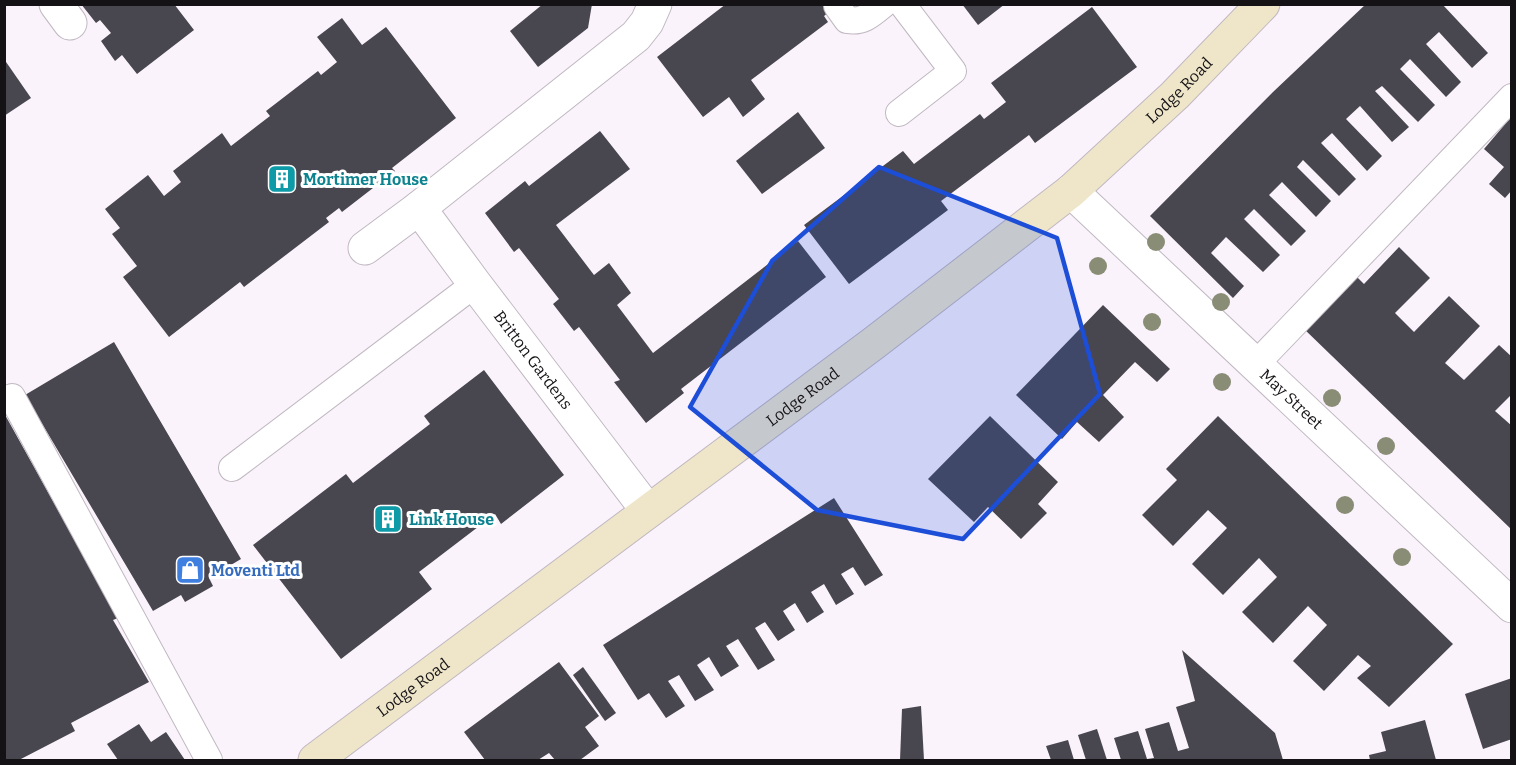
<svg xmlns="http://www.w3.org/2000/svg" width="1516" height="765" viewBox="0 0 1516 765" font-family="Bitter,serif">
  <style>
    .building { fill: #48464e }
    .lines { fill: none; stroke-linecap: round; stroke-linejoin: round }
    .lane-casing { stroke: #c0b8c1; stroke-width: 28 }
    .street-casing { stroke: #c0b8c1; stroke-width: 35 }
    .secondary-casing { stroke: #c0b8c1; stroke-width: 35 }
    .lane { stroke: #fff; stroke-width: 26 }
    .street { stroke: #fff; stroke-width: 33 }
    .secondary { stroke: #efe6ca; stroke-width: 33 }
    .tree { fill: #8a8d76 }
    .marked { fill: #1d4ed8; fill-opacity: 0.2; stroke: #1d4ed8; stroke-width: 4.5; stroke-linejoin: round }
    .labels { text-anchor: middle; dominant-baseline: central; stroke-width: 6; stroke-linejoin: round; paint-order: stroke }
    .street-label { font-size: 16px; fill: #151215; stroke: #fff }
    .culture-label { font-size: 16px; font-weight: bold; fill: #0d838f; stroke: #fff; text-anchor: start }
    .shop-label { font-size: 16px; font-weight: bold; fill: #366cbe; stroke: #fff; text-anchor: start }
  </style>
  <rect width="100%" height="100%" fill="#fbf3fc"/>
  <g class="building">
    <path d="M 81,4 L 174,4 L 194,30 L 137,74 L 122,55 L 115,61 L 101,41 L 111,33 L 100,20 L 96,23 Z"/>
    <path d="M 543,4 L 592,4 L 588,28 L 538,67 L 510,31 Z"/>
    <path d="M 726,4 L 839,4 L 824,16 L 828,22 L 751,80 L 765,99 L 743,117 L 729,97 L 703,117 L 657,57 Z"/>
    <path d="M 962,4 L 1005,4 L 978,25 Z"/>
    <path d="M 1366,4 L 1442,4 L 1488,53 L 1472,68 L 1439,32 L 1426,44 L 1461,82 L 1446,97 L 1410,59 L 1400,69 L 1435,105 L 1418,122 L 1382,86 L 1375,91 L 1409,127 L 1392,142 L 1360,106 L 1346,119 L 1382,156 L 1367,171 L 1332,133 L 1321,143 L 1356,179 L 1339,196 L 1303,160 L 1297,167 L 1331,201 L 1316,217 L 1282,182 L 1269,195 L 1306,231 L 1291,246 L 1254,209 L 1244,219 L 1280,255 L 1263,272 L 1226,237 L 1211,253 L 1244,286 L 1233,298 L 1150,216 L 1273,92 Z"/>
    <path d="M 1092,7 L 1137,67 L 1035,143 L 1029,135 L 941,201 L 948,210 L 849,284 L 804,225 L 903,151 L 914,164 L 980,114 L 984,119 L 1006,102 L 991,83 Z"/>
    <path d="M 342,18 L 362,45 L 386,27 L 456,118 L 392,168 L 395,171 L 342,212 L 339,208 L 326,218 L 329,222 L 244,287 L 240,282 L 169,337 L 123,277 L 137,266 L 112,234 L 120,228 L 105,209 L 148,175 L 164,196 L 181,182 L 173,171 L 222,133 L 231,146 L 270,116 L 266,111 L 318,71 L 321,75 L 337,62 L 317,37 Z"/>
    <path d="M 4,59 L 31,98 L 4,116 Z"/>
    <path d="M 798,112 L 825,148 L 762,194 L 736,161 Z"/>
    <path d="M 1512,116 L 1512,190 L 1505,198 L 1489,184 L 1504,167 L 1484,149 Z"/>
    <path d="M 600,131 L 630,169 L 556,225 L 594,275 L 609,263 L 631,293 L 617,305 L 653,353 L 798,241 L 826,277 L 681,389 L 684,393 L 646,423 L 614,382 L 620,380 L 579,327 L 574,331 L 553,304 L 559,299 L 519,248 L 514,252 L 485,213 L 525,181 L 529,186 Z"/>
    <path d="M 1399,247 L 1430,278 L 1395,313 L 1414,332 L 1449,296 L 1480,326 L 1445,363 L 1454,371 L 1464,380 L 1499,345 L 1512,357 L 1512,394 L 1495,411 L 1512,426 L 1512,530 L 1302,327 L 1354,274 L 1364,284 Z"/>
    <path d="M 1103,305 L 1170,369 L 1157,382 L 1135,362 L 1103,395 L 1124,417 L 1099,442 L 1077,422 L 1062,439 L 1016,395 Z"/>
    <path d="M 114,342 L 241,559 L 209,578 L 213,586 L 185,602 L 181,595 L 153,611 L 25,395 Z"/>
    <path d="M 484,370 L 564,475 L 501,524 L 495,514 L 419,572 L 432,589 L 341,659 L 253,545 L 346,474 L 353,483 L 430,424 L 424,416 Z"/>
    <path d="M 4,413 L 118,618 L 113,620 L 149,682 L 71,723 L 75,731 L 19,760 L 4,760 Z"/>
    <path d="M 990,416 L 1058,482 L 1038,504 L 1047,513 L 1021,539 L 988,507 L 974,522 L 928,479 Z"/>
    <path d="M 1218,416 L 1453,644 L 1389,707 L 1357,678 L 1371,666 L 1358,655 L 1324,691 L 1293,661 L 1327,625 L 1308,606 L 1273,643 L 1242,612 L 1277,577 L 1259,558 L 1223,595 L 1192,564 L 1227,528 L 1208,510 L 1173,546 L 1142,515 L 1177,480 L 1166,469 Z"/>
    <path d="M 834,498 L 883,575 L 865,586 L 853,567 L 841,574 L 854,594 L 836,605 L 824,584 L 811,592 L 824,612 L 807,623 L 795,603 L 783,611 L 795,630 L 778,641 L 765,622 L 755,628 L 775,660 L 758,670 L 738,639 L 726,646 L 739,666 L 721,677 L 709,657 L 697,665 L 714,690 L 695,701 L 679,675 L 668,681 L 685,706 L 666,718 L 649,693 L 638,700 L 603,645 Z"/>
    <path d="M 1182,650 L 1275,733 L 1283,760 L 1121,760 L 1114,738 L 1138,731 L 1147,759 L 1154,758 L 1145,729 L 1169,722 L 1178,751 L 1189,748 L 1176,707 L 1195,701 Z"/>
    <path d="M 559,662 L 599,716 L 585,727 L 599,746 L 580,760 L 555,760 L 549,753 L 538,760 L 485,760 L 464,732 Z"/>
    <path d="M 583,667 L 616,713 L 605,721 L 573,675 Z"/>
    <path d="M 1512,678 L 1512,739 L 1483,749 L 1465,694 Z"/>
    <path d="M 921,706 L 924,760 L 900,760 L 902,709 Z"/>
    <path d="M 1425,720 L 1436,760 L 1370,760 L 1369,755 L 1386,751 L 1381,732 Z"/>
    <path d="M 139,724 L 151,742 L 166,732 L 185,760 L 118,760 L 107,744 Z"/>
    <path d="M 1097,729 L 1107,760 L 1086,760 L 1078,735 Z"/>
    <path d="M 1068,740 L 1074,760 L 1051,760 L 1046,746 Z"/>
  </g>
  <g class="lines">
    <g class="lane-casing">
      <g id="lane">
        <path d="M 837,6 L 847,20 C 863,23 872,14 884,4"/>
        <path d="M 899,113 L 953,71 L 902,4"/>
        <path d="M 1255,365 L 1512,97"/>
        <path d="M 12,397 L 209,760"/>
        <path d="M 232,468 L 475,284"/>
      </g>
    </g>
    <g class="street-casing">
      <g id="street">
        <path d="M 56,4 L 70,23"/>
        <path id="s1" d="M 1071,191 L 1512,606"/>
        <path d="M 365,248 L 419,208"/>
        <path d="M 648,511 L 475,284 L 419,208 L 636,36 L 647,22 L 655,4"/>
      </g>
    </g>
    <g class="secondary-casing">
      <g id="secondary">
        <path id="s2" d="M 315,760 L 874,343 L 1071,191 L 1175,95 L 1263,4"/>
      </g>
    </g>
    <use href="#lane" class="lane"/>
    <use href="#street" class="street"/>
    <use href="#secondary" class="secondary"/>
  </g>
  <g class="tree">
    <circle cx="1156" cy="242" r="9"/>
    <circle cx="1098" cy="266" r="9"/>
    <circle cx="1221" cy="302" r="9"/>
    <circle cx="1152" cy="322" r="9"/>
    <circle cx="1222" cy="382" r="9"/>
    <circle cx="1332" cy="398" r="9"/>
    <circle cx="1386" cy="446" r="9"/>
    <circle cx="1345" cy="505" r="9"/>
    <circle cx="1402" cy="557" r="9"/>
  </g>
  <path class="marked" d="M 879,167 L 1057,238 L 1100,394 L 963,539 L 817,510 L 690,407 L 772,261 Z"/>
  <defs>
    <g id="building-square" transform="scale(1.5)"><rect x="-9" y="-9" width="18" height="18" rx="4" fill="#0f9aa8" stroke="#fff"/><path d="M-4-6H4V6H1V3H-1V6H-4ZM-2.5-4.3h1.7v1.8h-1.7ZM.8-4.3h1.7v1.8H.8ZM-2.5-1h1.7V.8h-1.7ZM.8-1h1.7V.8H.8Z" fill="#fff"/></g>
    <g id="shop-square" transform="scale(1.5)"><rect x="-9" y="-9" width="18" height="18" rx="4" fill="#3f7fe0" stroke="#fff"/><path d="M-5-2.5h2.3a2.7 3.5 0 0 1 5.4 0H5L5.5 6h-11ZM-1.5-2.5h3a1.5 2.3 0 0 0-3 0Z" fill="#fff"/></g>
  </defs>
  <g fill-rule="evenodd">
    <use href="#building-square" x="282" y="179"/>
    <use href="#building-square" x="388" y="519"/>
    <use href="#shop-square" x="190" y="570"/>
  </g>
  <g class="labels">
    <g class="street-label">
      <text stroke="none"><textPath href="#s2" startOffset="1094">Lodge Road</textPath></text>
      <text transform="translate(533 360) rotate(53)">Britton Gardens</text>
      <text stroke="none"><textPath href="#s2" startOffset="608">Lodge Road</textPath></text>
      <text stroke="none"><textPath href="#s1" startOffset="303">May Street</textPath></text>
      <text stroke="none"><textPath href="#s2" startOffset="122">Lodge Road</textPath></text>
    </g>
    <g class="culture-label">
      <text x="303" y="179">Mortimer House</text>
      <text x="409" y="519">Link House</text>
    </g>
    <g class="shop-label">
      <text x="211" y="570">Moventi Ltd</text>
    </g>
  </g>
  <rect width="1516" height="765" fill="none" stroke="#151215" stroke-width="12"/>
</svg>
